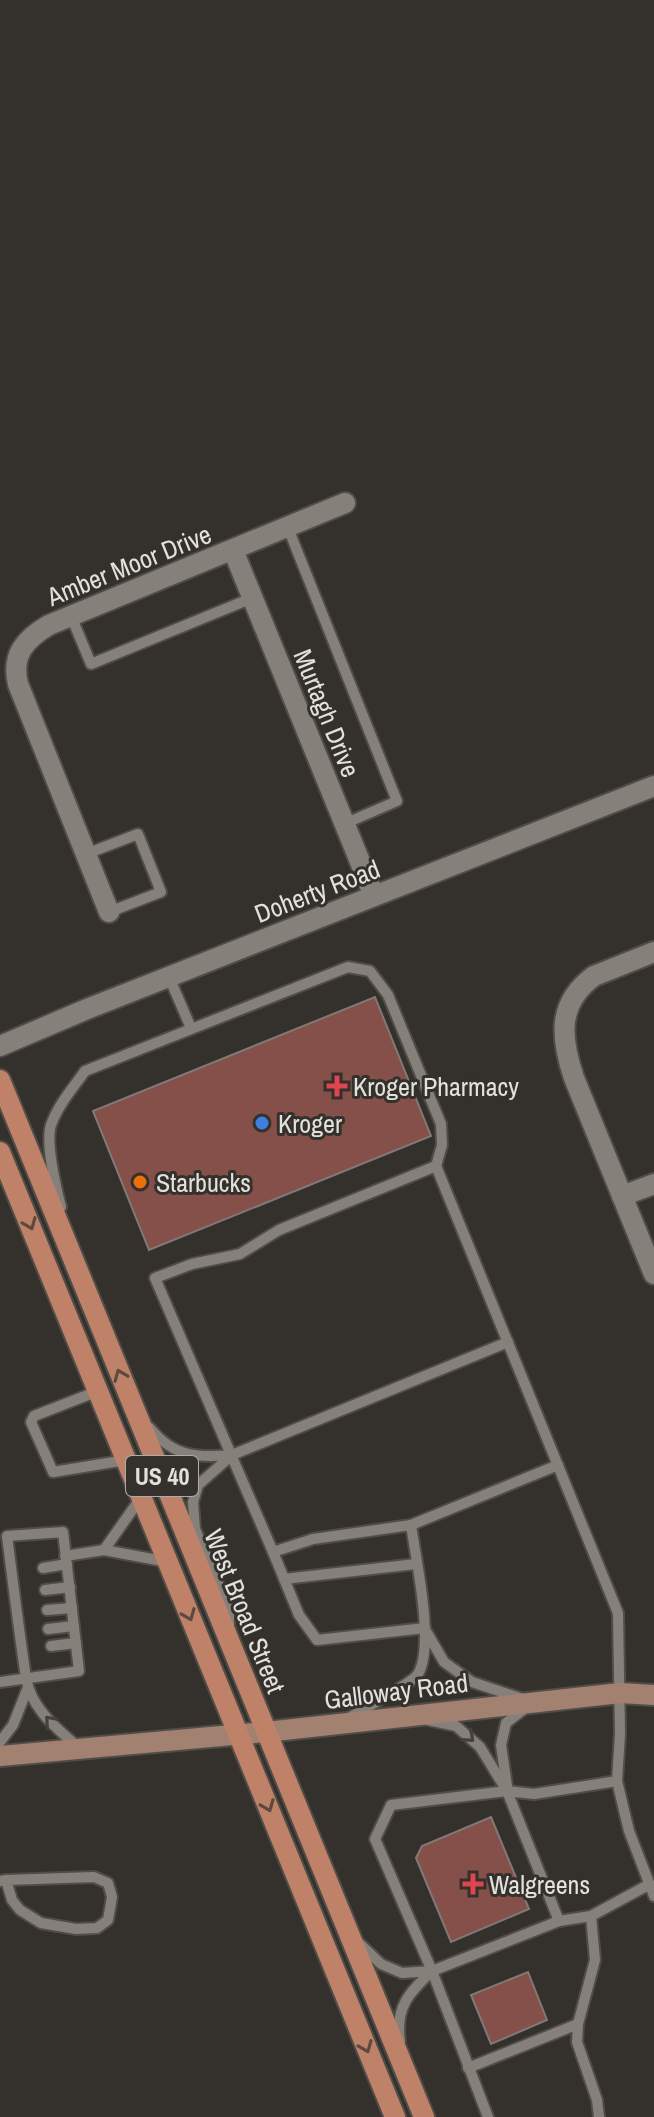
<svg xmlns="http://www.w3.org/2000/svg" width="654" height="2117" viewBox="0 0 654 2117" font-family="'Archivo Narrow',sans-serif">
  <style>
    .building { fill: #845049; stroke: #817977; stroke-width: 2 }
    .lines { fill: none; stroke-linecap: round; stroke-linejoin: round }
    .lane-casing { stroke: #504d48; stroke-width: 14 }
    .street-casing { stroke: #504d48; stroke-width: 24 }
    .secondary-casing { stroke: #504d48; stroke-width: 24 }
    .primary-casing { stroke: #504d48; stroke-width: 24 }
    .lane { stroke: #85817a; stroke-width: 10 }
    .street { stroke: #85817a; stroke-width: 20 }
    .secondary { stroke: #a28171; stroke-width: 20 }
    .primary { stroke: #bf8268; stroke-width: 20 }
    .oneway { stroke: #5e493e }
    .oneway2 { stroke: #44413c }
    .health-dot { fill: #e0444e; stroke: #34312c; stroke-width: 3 }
    .shop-dot { fill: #3f7fe0; stroke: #34312c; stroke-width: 3 }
    .food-dot { fill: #e8710a; stroke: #34312c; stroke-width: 3 }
    .labels { text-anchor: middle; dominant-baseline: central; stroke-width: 6; stroke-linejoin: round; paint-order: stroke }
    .shield { fill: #34312c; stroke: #aeaca8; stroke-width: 2 }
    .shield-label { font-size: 24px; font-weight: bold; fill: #e3e1dd }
    .street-label { font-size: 26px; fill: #e3e1dd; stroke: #34312c }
    .poi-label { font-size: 26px; fill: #e3e1dd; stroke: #34312c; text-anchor: start }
  </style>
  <rect width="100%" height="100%" fill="#34312c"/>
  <g class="building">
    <path d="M 375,997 L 431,1136 L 149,1250 L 93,1111 Z"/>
    <path d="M 491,1817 L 529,1909 L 451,1942 L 416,1858 L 422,1846 Z"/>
    <path d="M 528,1972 L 547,2020 L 491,2044 L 471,1995 Z"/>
  </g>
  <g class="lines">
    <g class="lane-casing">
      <g id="lane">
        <path d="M 288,528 L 397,801 L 344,824"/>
        <path d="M 71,616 L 91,664 L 252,598"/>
        <path d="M 86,854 L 138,834 L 161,892 L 109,912"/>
        <path d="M 169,977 L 191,1028"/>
        <path d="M 61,1207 C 56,1187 45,1144 51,1125 C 58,1105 73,1088 85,1071 L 348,967 L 370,971 L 388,995 L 441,1124 L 442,1145 L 436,1166"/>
        <path d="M 98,1391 L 34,1416 L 31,1422 L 53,1472 L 126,1460"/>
        <path d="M 150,1428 C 173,1457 198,1458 232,1455 L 508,1342"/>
        <path d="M 140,1499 L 104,1550 L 168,1562"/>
        <path d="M 273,1552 L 313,1539 L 411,1525 L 558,1465"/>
        <path d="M 65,1556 L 104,1550"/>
        <path d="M 43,1568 L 67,1564"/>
        <path d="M 284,1579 L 416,1564"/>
        <path d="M 45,1590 L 70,1587"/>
        <path d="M 47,1610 L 72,1608"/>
        <path d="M 229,1626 L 229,1610 L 195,1529 L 193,1502 L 198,1485 L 232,1455"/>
        <path d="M 425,1628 L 317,1640 L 299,1615 L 273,1552 L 155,1278 L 192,1264 L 240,1254 L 279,1230 L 436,1166 L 618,1613 L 620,1734 L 617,1781 L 629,1831 L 654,1896"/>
        <path d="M 48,1629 L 74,1626"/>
        <path d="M 426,1631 L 444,1662 L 472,1682 L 523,1699"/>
        <path d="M 51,1646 L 76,1643"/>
        <path d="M 0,1682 L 79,1671 L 63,1532 L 7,1536 C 13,1583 19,1631 26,1678 C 31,1708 56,1728 78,1747"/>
        <path d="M 349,1718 C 361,1710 413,1683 418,1674 C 435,1645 416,1560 411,1525"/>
        <path d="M 428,1720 L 456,1726 L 480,1747 L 507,1791"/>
        <path d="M 0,1742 L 13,1725 L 28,1687"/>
        <path d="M 507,1786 L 501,1745 L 506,1723 L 528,1706"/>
        <path d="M 507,1791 L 534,1794 L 617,1781"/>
        <path d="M 0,1881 L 6,1880 L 94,1877 L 108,1883 L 112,1897 L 108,1920 L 97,1928 L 76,1929 L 41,1923 L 20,1910 L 12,1900 L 6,1880"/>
        <path d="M 591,1916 L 595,1960 L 578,2024 L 577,2042 L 597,2100 L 599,2117"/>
        <path d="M 357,1941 L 381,1964 L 402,1973 L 432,1971 L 559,1921 L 591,1916 L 650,1884"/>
        <path d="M 400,2041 C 395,2007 409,1993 432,1971"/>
        <path d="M 468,2068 L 578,2024"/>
        <path d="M 488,2117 L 432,1971 L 375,1839 L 391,1805 L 507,1791 L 559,1921"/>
      </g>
    </g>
    <g class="street-casing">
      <g id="street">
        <path d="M 233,550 L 374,896"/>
        <path d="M 109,912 L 18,684 C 11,655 25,639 49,625 L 345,503"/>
        <path d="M 654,952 L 594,976 C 556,1004 561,1039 574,1078 L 654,1274"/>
        <path d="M 0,1046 L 87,1009 L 654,786"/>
        <path d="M 622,1196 L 654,1184"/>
      </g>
    </g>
    <g class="secondary-casing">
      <path id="secondary" d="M 0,1756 L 266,1732 L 620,1693 L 654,1695"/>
    </g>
    <g class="primary-casing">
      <g id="primary">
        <path d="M 0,1080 L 424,2117"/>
        <path d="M 0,1152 L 395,2117"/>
      </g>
    </g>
    <use href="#lane" class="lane"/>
    <use href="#street" class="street"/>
    <use href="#secondary" class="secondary"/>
    <use href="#primary" class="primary"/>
  </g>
  <defs><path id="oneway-chevron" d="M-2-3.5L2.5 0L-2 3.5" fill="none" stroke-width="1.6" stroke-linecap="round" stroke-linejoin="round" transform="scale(2)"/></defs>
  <g class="oneway">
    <use href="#oneway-chevron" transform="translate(30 1224) rotate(68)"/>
    <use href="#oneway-chevron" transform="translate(120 1375) rotate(-112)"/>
    <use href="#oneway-chevron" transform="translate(189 1615) rotate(68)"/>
    <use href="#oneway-chevron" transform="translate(268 1806) rotate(68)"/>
    <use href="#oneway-chevron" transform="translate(366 2047) rotate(68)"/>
  </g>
  <g class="oneway2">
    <use href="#oneway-chevron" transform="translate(50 1721) rotate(-131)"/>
    <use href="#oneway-chevron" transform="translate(469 1737) rotate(41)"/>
  </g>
  <g class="health-dot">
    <path d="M333 1074h8v8h8v8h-8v8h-8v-8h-8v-8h8z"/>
    <path d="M469 1872h8v8h8v8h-8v8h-8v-8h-8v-8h8z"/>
  </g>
  <circle class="shop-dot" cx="262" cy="1123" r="8"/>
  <circle class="food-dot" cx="140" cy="1182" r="8"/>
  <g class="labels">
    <rect class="shield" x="126" y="1456" width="72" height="40" rx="6"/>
    <g class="shield-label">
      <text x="162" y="1476">US 40</text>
    </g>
    <g class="street-label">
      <text transform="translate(129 565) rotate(-22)">Amber Moor Drive</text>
      <text transform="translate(327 713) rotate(68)">Murtagh Drive</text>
      <text transform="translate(317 891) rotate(-21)">Doherty Road</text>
      <text transform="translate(245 1611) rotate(68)">West Broad Street</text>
      <text transform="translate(396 1691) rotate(-7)">Galloway Road</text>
    </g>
    <g class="poi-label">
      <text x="353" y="1086">Kroger Pharmacy</text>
      <text x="278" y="1123">Kroger</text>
      <text x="156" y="1182">Starbucks</text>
      <text x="489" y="1884">Walgreens</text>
    </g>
  </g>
</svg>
